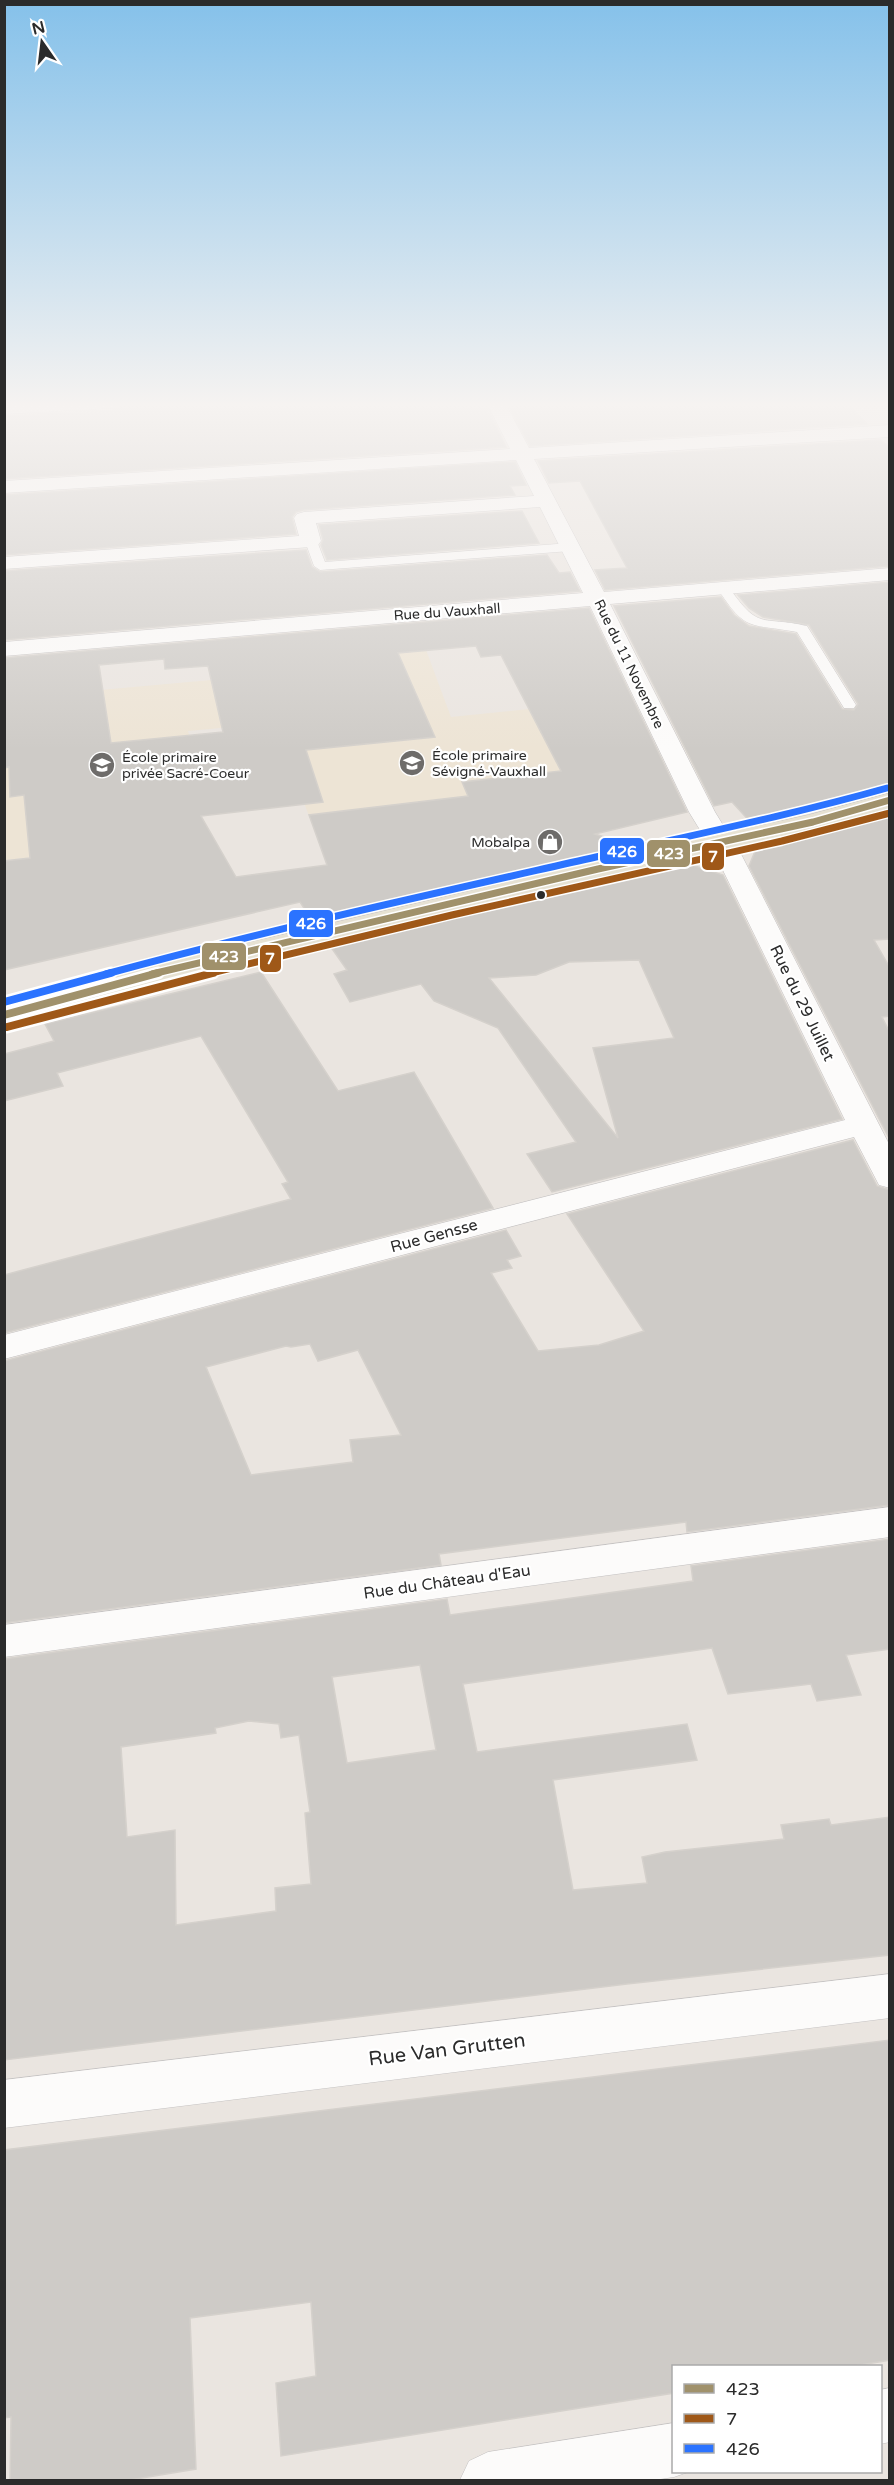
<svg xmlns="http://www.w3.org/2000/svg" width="894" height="2485" viewBox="0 0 894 2485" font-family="'Varela Round',sans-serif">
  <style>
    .education { fill: #ede4d5 }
    .building { fill: #cecbc7; stroke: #d5d1cc; stroke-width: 1.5; fill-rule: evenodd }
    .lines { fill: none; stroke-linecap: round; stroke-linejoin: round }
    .service-casing { stroke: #c3c1c1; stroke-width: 1 }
    .minor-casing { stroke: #c3c1c1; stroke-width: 1 }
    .primary-casing { stroke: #c5c3c1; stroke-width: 1 }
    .service { fill: #fcfbfa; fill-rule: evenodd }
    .minor { fill: #fcfbfa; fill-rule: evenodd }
    .primary { fill: #e7e2d3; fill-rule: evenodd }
    .bus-1-far1-casing { stroke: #fff; stroke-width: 10 }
    .bus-1-casing { stroke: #fff; stroke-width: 13 }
    .bus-2-far1-casing { stroke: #fff; stroke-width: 10 }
    .bus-2-casing { stroke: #fff; stroke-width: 13 }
    .bus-3-far1-casing { stroke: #fff; stroke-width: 10 }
    .bus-3-casing { stroke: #fff; stroke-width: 13 }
    .bus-1-far1 { stroke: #a0916b; stroke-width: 7 }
    .bus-1 { stroke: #a0916b; stroke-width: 8 }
    .bus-2-far1 { stroke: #9f5818; stroke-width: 7 }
    .bus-2 { stroke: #9f5818; stroke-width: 8 }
    .bus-3-far1 { stroke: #2b73ff; stroke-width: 7 }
    .bus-3 { stroke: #2b73ff; stroke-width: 8 }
    .bus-dot { fill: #2b2b2b; stroke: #fff; stroke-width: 2 }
    .labels { text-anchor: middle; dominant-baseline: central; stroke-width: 4.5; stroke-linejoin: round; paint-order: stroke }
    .far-street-label { font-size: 14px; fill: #2b2b2b; stroke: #fff }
    .far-poi-label { font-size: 14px; fill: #2b2b2b; stroke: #fff; text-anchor: start }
    .street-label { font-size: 16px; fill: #2b2b2b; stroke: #fff }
    .near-street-label { font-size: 20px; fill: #2b2b2b; stroke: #fff }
    .line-badge { stroke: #fff; stroke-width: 2 }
    .badge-label { font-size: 16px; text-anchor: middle; font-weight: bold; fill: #fff }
  </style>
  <rect width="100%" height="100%" fill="#eae5e0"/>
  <path class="education" d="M 416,623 L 451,717 L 529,709 L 562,771 L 505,777 L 338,893 L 274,723 L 188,731 L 204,782 L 76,853 L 5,860 L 5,748 L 78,692 L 211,680 L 205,655 L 209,654 L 205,640 Z"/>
  <g class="building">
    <path d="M 123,403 L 485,403 L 506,447 L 4,479 L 4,416 L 112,410 L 120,408 Z"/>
    <path d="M 507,403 L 848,403 L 867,424 L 530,446 Z"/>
    <path d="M 881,440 L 890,448 L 890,566 L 605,590 L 595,570 L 627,568 L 580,481 L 549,483 L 538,461 Z"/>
    <path d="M 515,462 L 526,485 L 510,486 L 515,495 L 303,510 L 296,512 L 292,517 L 296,534 L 4,555 L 4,495 Z"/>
    <path d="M 522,511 L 539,543 L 327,560 L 321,545 L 323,540 L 319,525 Z"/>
    <path d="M 306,550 L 312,567 L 320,572 L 547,555 L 559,573 L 570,572 L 580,591 L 4,640 L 4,571 Z"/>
    <path d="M 890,582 L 890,791 L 753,825 L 732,802 L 714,806 L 614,606 L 721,597 L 734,615 L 749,626 L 796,634 L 842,709 L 854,710 L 858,704 L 809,625 L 763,617 L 749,608 L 738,595 Z"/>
    <path d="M 589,608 L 687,812 L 595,834 L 642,849 L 315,925 L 300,902 L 4,970 L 4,861 L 30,858 L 24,795 L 10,797 L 9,767 L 4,768 L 4,658 ZM 476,646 L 481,657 L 501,655 L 561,771 L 462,782 L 468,796 L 309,815 L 327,865 L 236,877 L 201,816 L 323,802 L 306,750 L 435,737 L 398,653 ZM 164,659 L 165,669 L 208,666 L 223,732 L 111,743 L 99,665 Z"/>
    <path d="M 890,810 L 890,939 L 874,940 L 890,968 L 890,1016 L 882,1017 L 890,1033 L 890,1140 L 749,866 L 758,844 L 814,832 Z"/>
    <path d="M 680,861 L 723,875 L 842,1119 L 552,1192 L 527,1154 L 576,1142 L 498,1028 L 434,1001 L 421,984 L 350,1002 L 334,974 L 347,970 L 328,943 ZM 639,960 L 674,1038 L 593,1048 L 618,1138 L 489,978 L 536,975 L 569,962 Z"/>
    <path d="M 261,972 L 338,1091 L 414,1072 L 493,1208 L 4,1333 L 4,1275 L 291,1199 L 282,1184 L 288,1182 L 201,1036 L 57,1073 L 63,1086 L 4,1101 L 4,1054 L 54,1041 L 45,1024 Z"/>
    <path d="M 853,1140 L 877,1186 L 890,1190 L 890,1505 L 687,1532 L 686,1522 L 439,1554 L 441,1565 L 4,1623 L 4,1361 L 506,1230 L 521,1256 L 507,1260 L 512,1268 L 491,1273 L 538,1351 L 599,1345 L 644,1331 L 567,1214 ZM 310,1344 L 318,1361 L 358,1350 L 401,1435 L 350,1440 L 353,1462 L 251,1475 L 206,1367 L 286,1346 L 291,1347 Z"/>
    <path d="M 890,1539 L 890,1649 L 846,1655 L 861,1695 L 817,1701 L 811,1684 L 728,1694 L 712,1648 L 463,1684 L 477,1752 L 687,1724 L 697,1760 L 553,1780 L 573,1890 L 647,1883 L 642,1857 L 665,1852 L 784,1839 L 781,1825 L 829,1819 L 831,1825 L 890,1817 L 890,1955 L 627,1984 L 4,2060 L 4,1659 L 447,1599 L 450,1615 L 693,1581 L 691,1566 ZM 420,1665 L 436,1750 L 347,1763 L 332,1677 ZM 249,1721 L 279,1724 L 281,1738 L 299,1735 L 310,1812 L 305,1813 L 311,1884 L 275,1888 L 276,1911 L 176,1925 L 175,1830 L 127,1837 L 121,1747 L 216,1733 L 215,1728 Z"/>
    <path d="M 890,2040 L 890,2360 L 849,2367 L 674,2367 L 674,2393 L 281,2456 L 276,2383 L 316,2376 L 311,2302 L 190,2318 L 196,2469 L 124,2481 L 10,2481 L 11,2417 L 4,2418 L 4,2150 Z"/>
  </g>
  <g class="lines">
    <g class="service-casing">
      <g id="service">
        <path d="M 311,537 L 317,541 L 325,562 L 570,543 L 576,547 L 570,551 L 320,570 L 314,566 L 305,541 Z"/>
        <path d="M 724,585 L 728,586 C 760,632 760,615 807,626 L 856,705 L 854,708 L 844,708 L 797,632 C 750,623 746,633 718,589 Z"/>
      </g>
    </g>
    <g class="minor-casing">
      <g id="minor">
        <path d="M 121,403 L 118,407 L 112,408 L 4,414 L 4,404 Z"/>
        <path d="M 487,403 L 505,403 L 529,448 L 890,425 L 890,437 L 534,459 L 604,592 L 890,568 L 890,580 L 610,604 L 715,812 L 742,856 L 890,1146 L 890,1188 L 879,1185 L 854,1137 L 4,1359 L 4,1335 L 845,1120 L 716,856 L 689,812 L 590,606 L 4,656 L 4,642 L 583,593 L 540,507 L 316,523 L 321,541 L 318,545 L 311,547 L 4,569 L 4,557 L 299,536 L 294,518 L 297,514 L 304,512 L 534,496 L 516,460 L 4,493 L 4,481 L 510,449 Z"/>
        <path d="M 890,1507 L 890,1537 L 4,1657 L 4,1625 Z"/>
        <path d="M 890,1974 L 890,2018 L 4,2128 L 4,2080 Z"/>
        <path d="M 890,2388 L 890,2442 L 880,2444 L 880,2390 Z"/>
        <path d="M 674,2423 L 674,2472 L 688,2472 L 674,2477 L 654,2480 L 460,2480 L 469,2461 L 488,2452 Z"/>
      </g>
    </g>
    <g class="primary-casing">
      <path id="primary" d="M 890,793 L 890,808 L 813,830 L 598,877 L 185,974 L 4,1024 L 4,1006 L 178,959 L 598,861 L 808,815 Z"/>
    </g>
    <use href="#service" class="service"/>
    <use href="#minor" class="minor"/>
    <use href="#primary" class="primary"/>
    <g class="bus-1-far1-casing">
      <path id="bus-1-far1" d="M 152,974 L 598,869 L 813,822 L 890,800"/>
    </g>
    <g class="bus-1-casing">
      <path id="bus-1" d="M 4,1015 L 158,973"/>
    </g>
    <g class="bus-2-far1-casing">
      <path id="bus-2-far1" d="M 207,974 L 452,915 L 782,841 L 890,813"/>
    </g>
    <g class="bus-2-casing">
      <path id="bus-2" d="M 7,1027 L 213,973"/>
    </g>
    <g class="bus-3-far1-casing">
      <path id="bus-3-far1" d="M 106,974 C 267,930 432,894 596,857 C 693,835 791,815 887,788"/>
    </g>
    <g class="bus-3-casing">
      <path id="bus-3" d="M 4,1002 L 111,973"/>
    </g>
    <use href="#bus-1-far1" class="bus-1-far1"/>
    <use href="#bus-1" class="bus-1"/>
    <use href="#bus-2-far1" class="bus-2-far1"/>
    <use href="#bus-2" class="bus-2"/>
    <use href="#bus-3-far1" class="bus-3-far1"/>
    <use href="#bus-3" class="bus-3"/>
  </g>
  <linearGradient id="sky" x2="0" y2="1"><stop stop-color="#85c1ea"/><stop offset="0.54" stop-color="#f6f3f1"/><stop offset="1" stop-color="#f6f3f1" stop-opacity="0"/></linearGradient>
  <rect width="894" height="750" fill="url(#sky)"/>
  <defs>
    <g id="school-disc" transform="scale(1.35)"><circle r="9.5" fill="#6e6c6a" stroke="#fff"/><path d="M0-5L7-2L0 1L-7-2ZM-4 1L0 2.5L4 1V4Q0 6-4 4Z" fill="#fff"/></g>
    <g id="shop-disc" transform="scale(1.35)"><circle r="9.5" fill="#6e6c6a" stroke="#fff"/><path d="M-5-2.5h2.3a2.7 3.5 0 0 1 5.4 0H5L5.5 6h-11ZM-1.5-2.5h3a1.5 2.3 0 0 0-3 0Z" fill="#fff"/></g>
  </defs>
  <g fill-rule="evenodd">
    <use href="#school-disc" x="412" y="763"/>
    <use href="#school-disc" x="102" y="765"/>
    <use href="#shop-disc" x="550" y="842"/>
  </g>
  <circle class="bus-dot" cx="541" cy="895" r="5"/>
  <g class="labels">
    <g class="far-street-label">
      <text transform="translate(447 612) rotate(-4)">Rue du Vauxhall</text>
      <text transform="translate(629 664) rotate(64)">Rue du 11 Novembre</text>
    </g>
    <g class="far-poi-label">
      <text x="432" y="755">École primaire<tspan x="432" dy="16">Sévigné-Vauxhall</tspan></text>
      <text x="122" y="757">École primaire<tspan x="122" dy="16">privée Sacré-Coeur</tspan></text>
      <text x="530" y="842" text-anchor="end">Mobalpa</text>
    </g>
    <g class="street-label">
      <text transform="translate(802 1003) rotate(64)">Rue du 29 Juillet</text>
      <text transform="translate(434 1236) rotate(-15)">Rue Gensse</text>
      <text transform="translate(447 1582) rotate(-8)">Rue du Château d'Eau</text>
    </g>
    <g class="near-street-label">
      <text transform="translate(447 2050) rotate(-7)">Rue Van Grutten</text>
    </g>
  </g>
  <g class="line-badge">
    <rect x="599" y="837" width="46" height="28" rx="6" fill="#2b73ff"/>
    <rect x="646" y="839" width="45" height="29" rx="6" fill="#a0916b"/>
    <rect x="701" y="842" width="24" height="29" rx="6" fill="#9f5818"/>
    <rect x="288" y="909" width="46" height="29" rx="6" fill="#2b73ff"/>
    <rect x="201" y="942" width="46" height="29" rx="6" fill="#a0916b"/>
    <rect x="259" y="944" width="23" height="29" rx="6" fill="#9f5818"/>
  </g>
  <g class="badge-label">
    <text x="622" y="857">426</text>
    <text x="669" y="859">423</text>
    <text x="713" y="862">7</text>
    <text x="311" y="929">426</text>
    <text x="224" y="962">423</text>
    <text x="270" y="964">7</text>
  </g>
  <rect width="894" height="2485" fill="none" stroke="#2b2b2b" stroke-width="12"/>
  <rect x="672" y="2365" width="210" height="108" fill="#ffffff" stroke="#aaaaaa" stroke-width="1.5"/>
  <rect x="684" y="2384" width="30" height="9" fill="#a0916b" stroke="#aaaaaa" stroke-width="1.5"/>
  <text x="726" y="2395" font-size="18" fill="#2b2b2b">423</text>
  <rect x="684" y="2414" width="30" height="9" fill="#9f5818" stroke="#aaaaaa" stroke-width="1.5"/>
  <text x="726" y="2425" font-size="18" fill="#2b2b2b">7</text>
  <rect x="684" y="2444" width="30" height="9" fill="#2b73ff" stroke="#aaaaaa" stroke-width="1.5"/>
  <text x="726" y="2455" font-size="18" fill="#2b2b2b">426</text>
  <g transform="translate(42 42) rotate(346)" stroke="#ffffff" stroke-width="4.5" paint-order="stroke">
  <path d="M0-4.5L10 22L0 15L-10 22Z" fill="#2b2b2b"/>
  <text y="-9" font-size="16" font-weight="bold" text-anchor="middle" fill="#2b2b2b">N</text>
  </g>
</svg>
